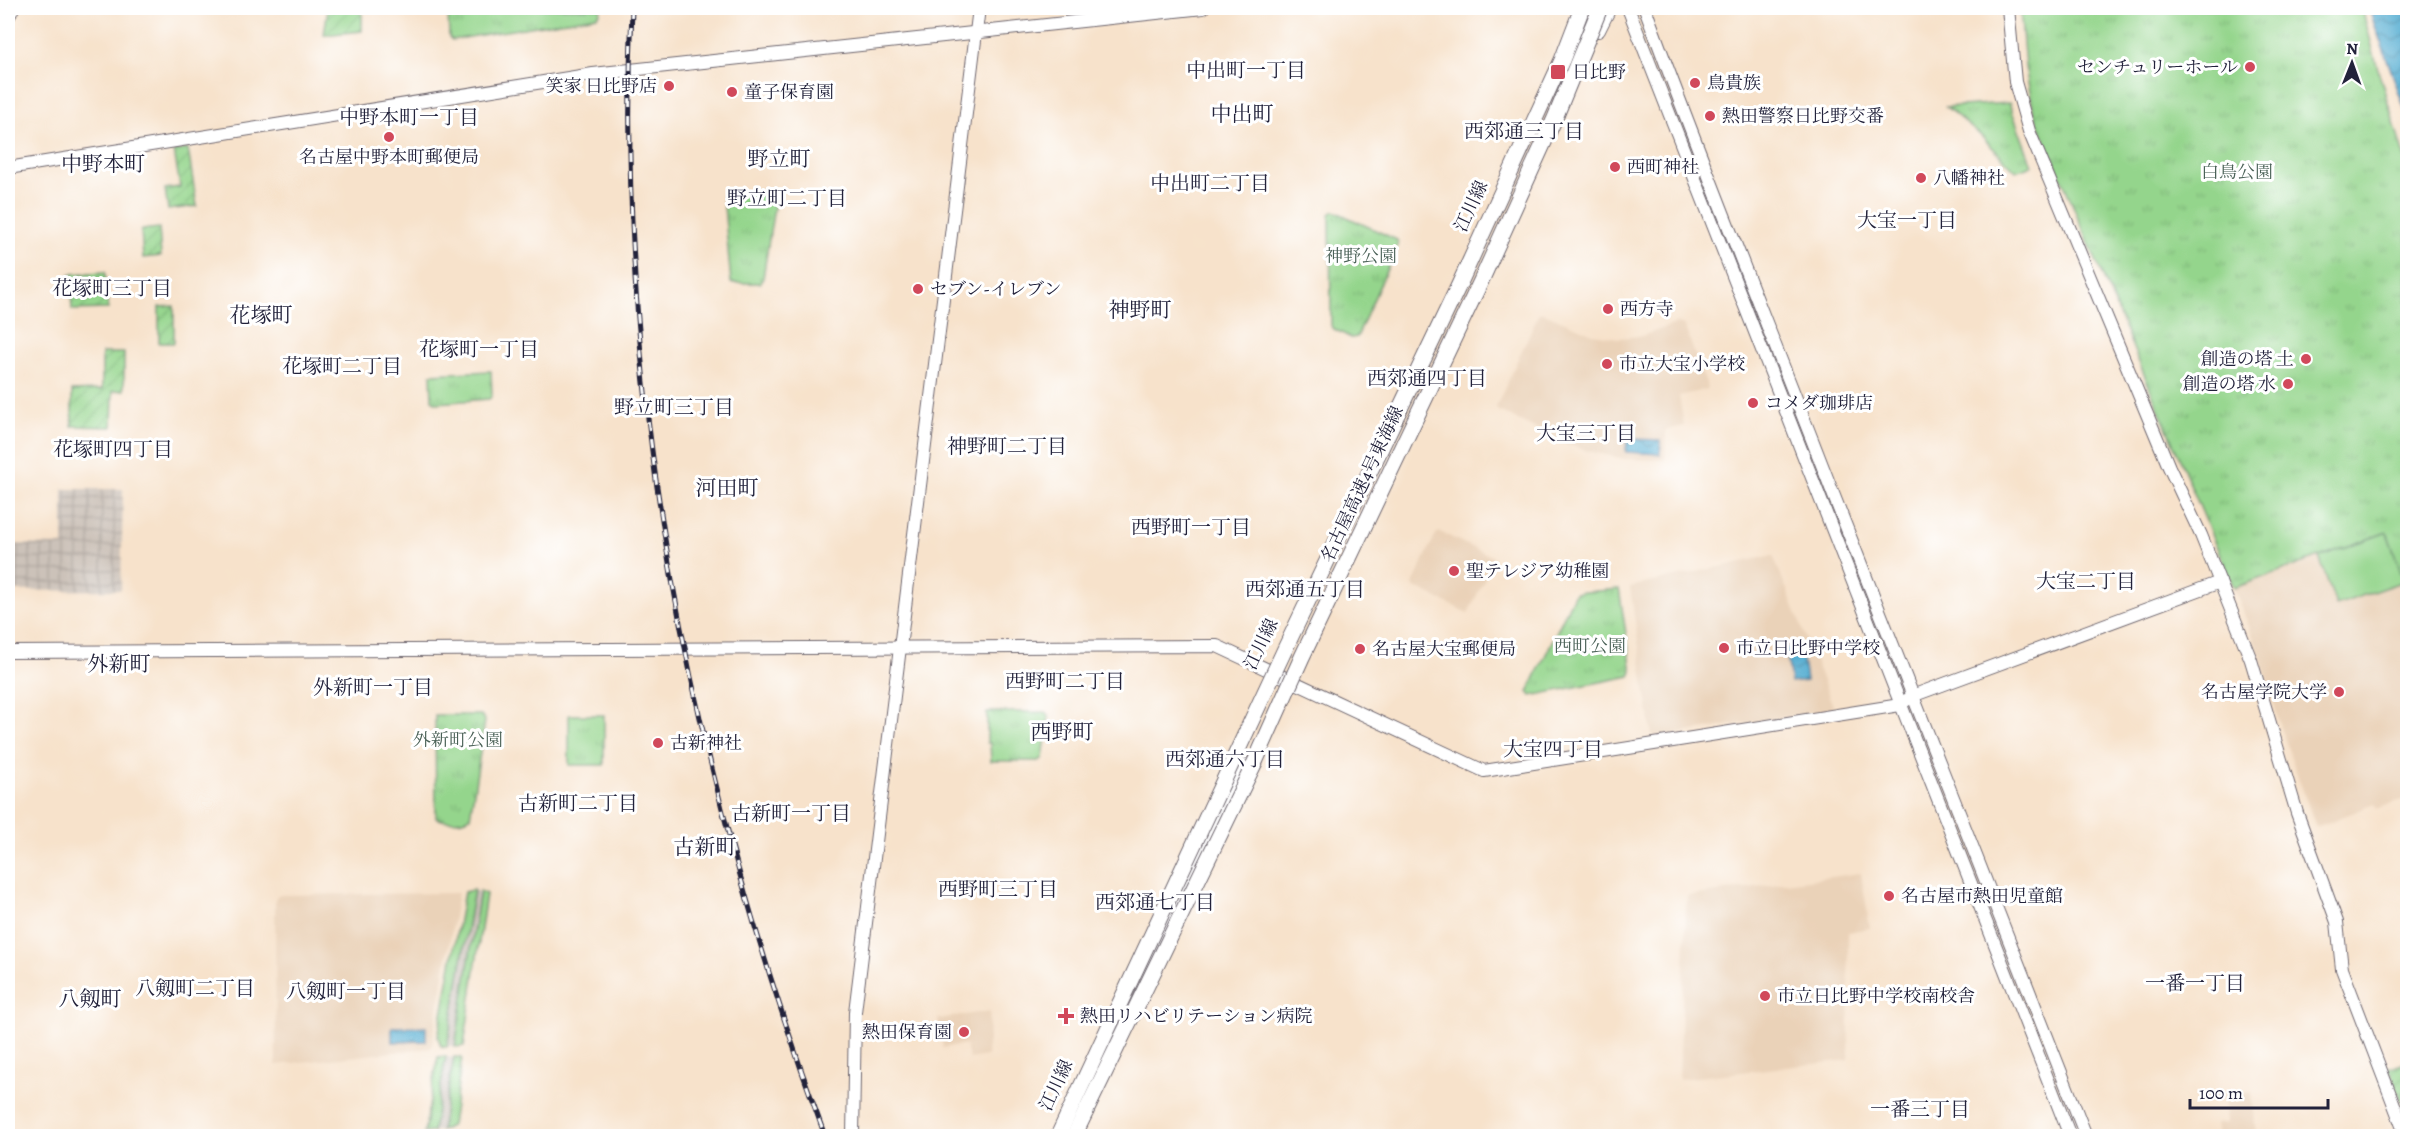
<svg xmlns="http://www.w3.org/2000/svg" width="2415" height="1144" viewBox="0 0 2415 1144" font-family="Alegreya,'Noto Serif JP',serif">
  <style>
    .built { fill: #ead2b8 }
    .industrial { fill: url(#industrial-grid) }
    .railway { fill: #ccc2b9 }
    .grass { fill: #94d58c; stroke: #5b7c64; stroke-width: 1.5 }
    .park { fill: url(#park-tufts); stroke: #5b7c64; stroke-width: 1.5 }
    .garden { fill: url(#garden-furrows); stroke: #5b7c64; stroke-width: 1.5 }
    .water { fill: url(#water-waves); stroke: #3b6886; stroke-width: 1.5 }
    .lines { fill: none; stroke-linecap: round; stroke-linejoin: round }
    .secondary-casing { stroke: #6d656d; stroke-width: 14 }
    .primary-casing { stroke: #6d656d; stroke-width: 16 }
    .highway-casing { stroke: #6d656d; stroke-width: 17 }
    .secondary { stroke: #fff; stroke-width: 12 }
    .primary { stroke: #fff; stroke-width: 14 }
    .highway { stroke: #fff; stroke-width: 15 }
    .rail-casing { stroke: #22223b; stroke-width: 5 }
    .rail { stroke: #fff; stroke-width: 3; stroke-dasharray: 9; stroke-linecap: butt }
    .highway-bridge-casing { stroke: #6d656d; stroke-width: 17; stroke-linecap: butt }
    .highway-bridge { stroke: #fff; stroke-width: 15 }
    .poi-dot { fill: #d1495b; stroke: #fff; stroke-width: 2 }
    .labels { text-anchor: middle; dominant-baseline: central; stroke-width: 6; stroke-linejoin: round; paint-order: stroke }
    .poi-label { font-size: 18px; fill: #22223b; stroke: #fff; text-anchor: start }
    .park-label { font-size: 18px; fill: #4a6157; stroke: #fff }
    .street-label { font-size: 18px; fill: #22223b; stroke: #fff }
    .neighbourhood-label { font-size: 20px; fill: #22223b; stroke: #fff }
    .quarter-label { font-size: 21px; fill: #22223b; stroke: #fff }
  </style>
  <defs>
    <pattern id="industrial-grid" width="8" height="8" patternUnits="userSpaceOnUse" patternTransform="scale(1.5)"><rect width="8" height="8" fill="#ccc2b9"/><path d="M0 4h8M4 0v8" fill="none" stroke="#afa6a0"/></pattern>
    <pattern id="park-tufts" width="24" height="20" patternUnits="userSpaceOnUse" patternTransform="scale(1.5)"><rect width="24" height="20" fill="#94d58c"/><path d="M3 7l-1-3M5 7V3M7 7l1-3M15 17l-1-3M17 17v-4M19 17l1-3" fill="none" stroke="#7fb77a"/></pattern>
    <pattern id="garden-furrows" width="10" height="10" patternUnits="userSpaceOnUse" patternTransform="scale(1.5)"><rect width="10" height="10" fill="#94d58c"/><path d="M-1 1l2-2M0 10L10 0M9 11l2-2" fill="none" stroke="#7fb77a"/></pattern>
    <pattern id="water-waves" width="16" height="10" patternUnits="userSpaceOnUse" patternTransform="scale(1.5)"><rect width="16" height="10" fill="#54add1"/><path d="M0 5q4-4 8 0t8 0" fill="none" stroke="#458cab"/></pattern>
  </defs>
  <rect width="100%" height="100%" fill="#fff"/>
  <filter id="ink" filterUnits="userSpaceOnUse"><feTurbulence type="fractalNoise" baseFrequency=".0167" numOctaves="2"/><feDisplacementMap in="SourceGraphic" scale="12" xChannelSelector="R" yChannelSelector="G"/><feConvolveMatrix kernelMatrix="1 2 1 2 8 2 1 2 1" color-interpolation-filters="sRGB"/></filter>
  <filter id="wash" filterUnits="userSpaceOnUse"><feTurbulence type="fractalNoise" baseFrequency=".008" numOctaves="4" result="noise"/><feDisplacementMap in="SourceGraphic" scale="24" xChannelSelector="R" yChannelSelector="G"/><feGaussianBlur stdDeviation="1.35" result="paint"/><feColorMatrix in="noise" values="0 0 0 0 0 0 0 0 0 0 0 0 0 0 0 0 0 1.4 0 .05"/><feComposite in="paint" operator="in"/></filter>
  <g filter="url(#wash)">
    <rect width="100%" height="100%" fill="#f7e2cb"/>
    <g class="built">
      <path d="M 1539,313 L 1544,313 L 1593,334 L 1618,338 L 1642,336 L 1678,323 L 1684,325 L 1708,389 L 1679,396 L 1684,426 L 1666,430 L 1665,460 L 1626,459 L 1587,451 L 1568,444 L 1497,410 L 1496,407 Z"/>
      <path d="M 1440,532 L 1495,558 L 1468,613 L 1414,587 L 1413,584 L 1436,534 Z"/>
      <path d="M 2387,532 L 2407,589 L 2407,798 L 2377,809 L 2375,804 L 2316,827 L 2281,729 L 2260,655 L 2234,588 Z"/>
      <path d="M 1773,555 L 1833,706 L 1830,710 L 1656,737 L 1652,735 L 1630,587 Z"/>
      <path d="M 1861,873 L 1870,928 L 1848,932 L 1849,1060 L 1679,1079 L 1687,896 Z"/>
      <path d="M 458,893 L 432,1046 L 430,1048 L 276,1065 L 275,899 L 278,895 Z"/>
      <path d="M 990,1011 L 987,1056 L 969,1059 L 966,1044 L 943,1048 L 938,1019 Z"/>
      <path d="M 2252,1092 L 2256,1136 L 2218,1136 L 2216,1124 L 2227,1123 L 2225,1095 Z"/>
    </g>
    <path class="industrial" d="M 63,489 L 123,489 L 121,590 L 8,591 L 8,544 L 63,545 Z"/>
    <g class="railway">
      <path d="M 474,890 L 486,894 L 464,1046 L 441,1046 L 438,1037 L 464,892 Z"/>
      <path d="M 438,1057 L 462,1058 L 452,1125 L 441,1131 L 424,1133 Z"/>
    </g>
    <g class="grass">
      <path d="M 2387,532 L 2404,581 L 2336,605 L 2319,557 Z"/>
      <path d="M 474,890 L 447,1047 L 441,1046 L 438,1037 L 464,892 Z"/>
      <path d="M 480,891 L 486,894 L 464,1046 L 455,1047 Z"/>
      <path d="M 446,1056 L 433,1132 L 424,1133 L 438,1057 Z"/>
      <path d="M 454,1057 L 462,1058 L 452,1125 L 441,1131 Z"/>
    </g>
    <g class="park">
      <path d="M 448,8 L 601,8 L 600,13 L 597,16 L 452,40 L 449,37 Z"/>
      <path d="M 2020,8 L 2362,8 L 2379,73 L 2407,166 L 2407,589 L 2387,532 L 2234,588 L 2034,113 L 2025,67 Z"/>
      <path d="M 2009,103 L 2032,165 L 2016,171 L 1979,134 L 1946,107 Z"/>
      <path d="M 773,190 L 776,194 L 763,278 L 760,283 L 731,283 L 723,195 Z"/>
      <path d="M 1334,211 L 1397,240 L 1398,244 L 1357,337 L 1351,338 L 1332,328 L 1331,325 L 1330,214 Z"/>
      <path d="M 491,371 L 492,396 L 489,399 L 437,403 L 432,400 L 431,374 Z"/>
      <path d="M 1619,589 L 1632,672 L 1630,676 L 1531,696 L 1528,692 L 1575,593 Z"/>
      <path d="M 987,712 L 1046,712 L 1049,715 L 1043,758 L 1039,761 L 991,761 L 990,743 L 987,743 Z"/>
      <path d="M 435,715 L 481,715 L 485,721 L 470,817 C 462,822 445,822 436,818 Z"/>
      <rect x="569" y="715" width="35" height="50"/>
    </g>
    <g class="garden">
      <path d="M 328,8 L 362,8 L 362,31 L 324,35 Z"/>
      <path d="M 188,149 L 197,206 L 168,210 L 165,189 L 180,187 L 174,151 Z"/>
      <path d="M 159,228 L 161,256 L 143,258 L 141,230 Z"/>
      <path d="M 105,272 L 108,309 L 72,310 L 70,274 Z"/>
      <path d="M 174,306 L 174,343 L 159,343 L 159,307 Z"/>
      <path d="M 102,353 L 124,353 L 124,390 L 113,391 L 112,427 L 72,426 L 72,391 L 102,390 Z"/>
      <path d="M 2407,1061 L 2408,1061 L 2407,1116 L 2389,1068 Z"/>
    </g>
    <g class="water">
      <path d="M 2369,8 L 2407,8 L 2407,115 L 2370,12 Z"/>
      <path d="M 1627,439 L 1661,440 L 1660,454 L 1626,452 Z"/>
      <path d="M 1801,646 L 1806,681 L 1791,683 L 1786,648 Z"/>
      <path d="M 392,1027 L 426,1027 L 426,1041 L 392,1042 Z"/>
    </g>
  </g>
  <g filter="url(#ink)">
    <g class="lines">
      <g class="secondary-casing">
        <g id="secondary">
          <path d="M 1628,8 L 2070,1136"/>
          <path d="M 1645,8 C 1705,171 1771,333 1834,496 C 1918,709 2003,923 2086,1136"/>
          <path d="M 2008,8 L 2015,82 L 2029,131 L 2169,467 L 2201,535 L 2251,660 L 2297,813 L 2337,922 L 2342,969 L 2406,1136"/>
          <path d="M 8,18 L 13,8"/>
          <path d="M 8,168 L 593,74 L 1203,8"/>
          <path d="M 8,652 L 1217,646 L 1484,771 L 1900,705 L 1912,696 L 2220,582"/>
          <path d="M 853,1136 L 855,1012 L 979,8"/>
        </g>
      </g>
      <g class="primary-casing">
        <path id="primary" d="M 1598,30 L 1609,8"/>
      </g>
      <g class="highway-casing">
        <path id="highway" d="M 1107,1051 L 1243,769 L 1255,762"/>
      </g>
      <use href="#secondary" class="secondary"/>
      <use href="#primary" class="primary"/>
      <use href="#highway" class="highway"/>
      <g class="rail-casing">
        <path id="rail" d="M 632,8 C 615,393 692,776 825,1136"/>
      </g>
      <use href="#rail" class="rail"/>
      <g class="highway-bridge-casing">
        <g id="highway-bridge">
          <path d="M 1058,1136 L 1284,651 L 1459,285 L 1562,60 L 1582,8"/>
          <path d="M 1074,1136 L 1255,762 L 1302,657 L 1481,281 L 1555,118 L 1600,8"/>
        </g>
      </g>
      <use href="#highway-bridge" class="highway-bridge"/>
    </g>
  </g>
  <g class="poi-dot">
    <circle cx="2250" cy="67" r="6"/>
    <rect x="1550" y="64" width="16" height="16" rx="3"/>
    <circle cx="1695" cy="83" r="6"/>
    <circle cx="669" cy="86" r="6"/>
    <circle cx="732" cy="92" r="6"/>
    <circle cx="1710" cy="116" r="6"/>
    <circle cx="389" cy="137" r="6"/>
    <circle cx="1615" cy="167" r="6"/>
    <circle cx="1921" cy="178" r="6"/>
    <circle cx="918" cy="289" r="6"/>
    <circle cx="1608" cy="309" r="6"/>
    <circle cx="2306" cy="359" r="6"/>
    <circle cx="1607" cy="364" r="6"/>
    <circle cx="2288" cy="384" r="6"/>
    <circle cx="1753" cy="403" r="6"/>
    <circle cx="1454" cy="571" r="6"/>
    <circle cx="1724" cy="648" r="6"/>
    <circle cx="1360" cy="649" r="6"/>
    <circle cx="2339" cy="692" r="6"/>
    <circle cx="658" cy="743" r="6"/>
    <circle cx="1889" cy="896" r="6"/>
    <circle cx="1765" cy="996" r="6"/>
    <path d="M1063 1007h6v6h6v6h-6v6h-6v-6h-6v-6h6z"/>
    <circle cx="964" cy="1032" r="6"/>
  </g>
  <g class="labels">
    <g class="poi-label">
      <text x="2238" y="67" text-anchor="end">センチュリーホール</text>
      <text x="1572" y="72">日比野</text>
      <text x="1707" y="83">鳥貴族</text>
      <text x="657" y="86" text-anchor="end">笑家 日比野店</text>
      <text x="744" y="92">童子保育園</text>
      <text x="1722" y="116">熱田警察日比野交番</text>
      <text x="389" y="157" text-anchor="middle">名古屋中野本町郵便局</text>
      <text x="1627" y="167">西町神社</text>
      <text x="1933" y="178">八幡神社</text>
      <text x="930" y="289">セブン-イレブン</text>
      <text x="1620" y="309">西方寺</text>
      <text x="2294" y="359" text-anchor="end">創造の塔 土</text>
      <text x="1619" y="364">市立大宝小学校</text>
      <text x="2276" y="384" text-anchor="end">創造の塔 水</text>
      <text x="1765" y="403">コメダ珈琲店</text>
      <text x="1466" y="571">聖テレジア幼稚園</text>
      <text x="1736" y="648">市立日比野中学校</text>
      <text x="1372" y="649">名古屋大宝郵便局</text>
      <text x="2327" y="692" text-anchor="end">名古屋学院大学</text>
      <text x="670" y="743">古新神社</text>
      <text x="1901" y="896">名古屋市熱田児童館</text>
      <text x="1777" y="996">市立日比野中学校南校舎</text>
      <text x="1080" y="1016">熱田リハビリテーション病院</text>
      <text x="952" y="1032" text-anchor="end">熱田保育園</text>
    </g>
    <g class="park-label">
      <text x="2237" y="172">白鳥公園</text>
      <text x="1361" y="256">神野公園</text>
      <text x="1590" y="646">西町公園</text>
      <text x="458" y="740">外新町公園</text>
    </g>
    <g class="street-label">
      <text transform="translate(1471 206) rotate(-65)">江川線</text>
      <text transform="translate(1362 484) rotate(-65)">名古屋高速4号東海線</text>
      <text transform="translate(1261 644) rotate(-64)">江川線</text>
      <text transform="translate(1056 1085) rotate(-65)">江川線</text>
    </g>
    <g class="neighbourhood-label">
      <text x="1246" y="70">中出町一丁目</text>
      <text x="409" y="117">中野本町一丁目</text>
      <text x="1524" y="131">西郊通三丁目</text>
      <text x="1210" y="183">中出町二丁目</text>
      <text x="787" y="198">野立町二丁目</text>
      <text x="1907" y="220">大宝一丁目</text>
      <text x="112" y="288">花塚町三丁目</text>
      <text x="479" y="349">花塚町一丁目</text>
      <text x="342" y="366">花塚町二丁目</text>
      <text x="1427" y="378">西郊通四丁目</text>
      <text x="674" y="407">野立町三丁目</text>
      <text x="1586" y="433">大宝三丁目</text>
      <text x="1007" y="446">神野町二丁目</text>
      <text x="113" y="449">花塚町四丁目</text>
      <text x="1191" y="527">西野町一丁目</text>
      <text x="2086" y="581">大宝二丁目</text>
      <text x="1305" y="589">西郊通五丁目</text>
      <text x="1065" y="681">西野町二丁目</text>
      <text x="373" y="687">外新町一丁目</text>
      <text x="1553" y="749">大宝四丁目</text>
      <text x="1225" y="759">西郊通六丁目</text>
      <text x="578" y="803">古新町二丁目</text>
      <text x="791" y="813">古新町一丁目</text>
      <text x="998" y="889">西野町三丁目</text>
      <text x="1155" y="902">西郊通七丁目</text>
      <text x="2195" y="983">一番一丁目</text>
      <text x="195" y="988">八剱町二丁目</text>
      <text x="346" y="991">八剱町一丁目</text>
      <text x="1920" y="1109">一番三丁目</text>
    </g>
    <g class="quarter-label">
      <text x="1242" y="114">中出町</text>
      <text x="779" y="159">野立町</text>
      <text x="103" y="164">中野本町</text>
      <text x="1140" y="310">神野町</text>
      <text x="261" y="315">花塚町</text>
      <text x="727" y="488">河田町</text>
      <text x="119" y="664">外新町</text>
      <text x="1062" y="732">西野町</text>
      <text x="705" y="847">古新町</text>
      <text x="90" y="999">八剱町</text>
    </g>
  </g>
  <rect width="2415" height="1144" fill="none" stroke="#fff" stroke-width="30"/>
  <g transform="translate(2352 63) rotate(1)" stroke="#ffffff" stroke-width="4.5" paint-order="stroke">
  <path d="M0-4.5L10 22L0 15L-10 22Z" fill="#22223b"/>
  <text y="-9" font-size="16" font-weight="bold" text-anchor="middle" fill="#22223b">N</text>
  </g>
  <path d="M2190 1099v9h138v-9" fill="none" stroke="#22223b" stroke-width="3"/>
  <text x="2199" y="1099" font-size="18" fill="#22223b" stroke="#ffffff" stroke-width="4.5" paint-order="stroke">100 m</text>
</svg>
